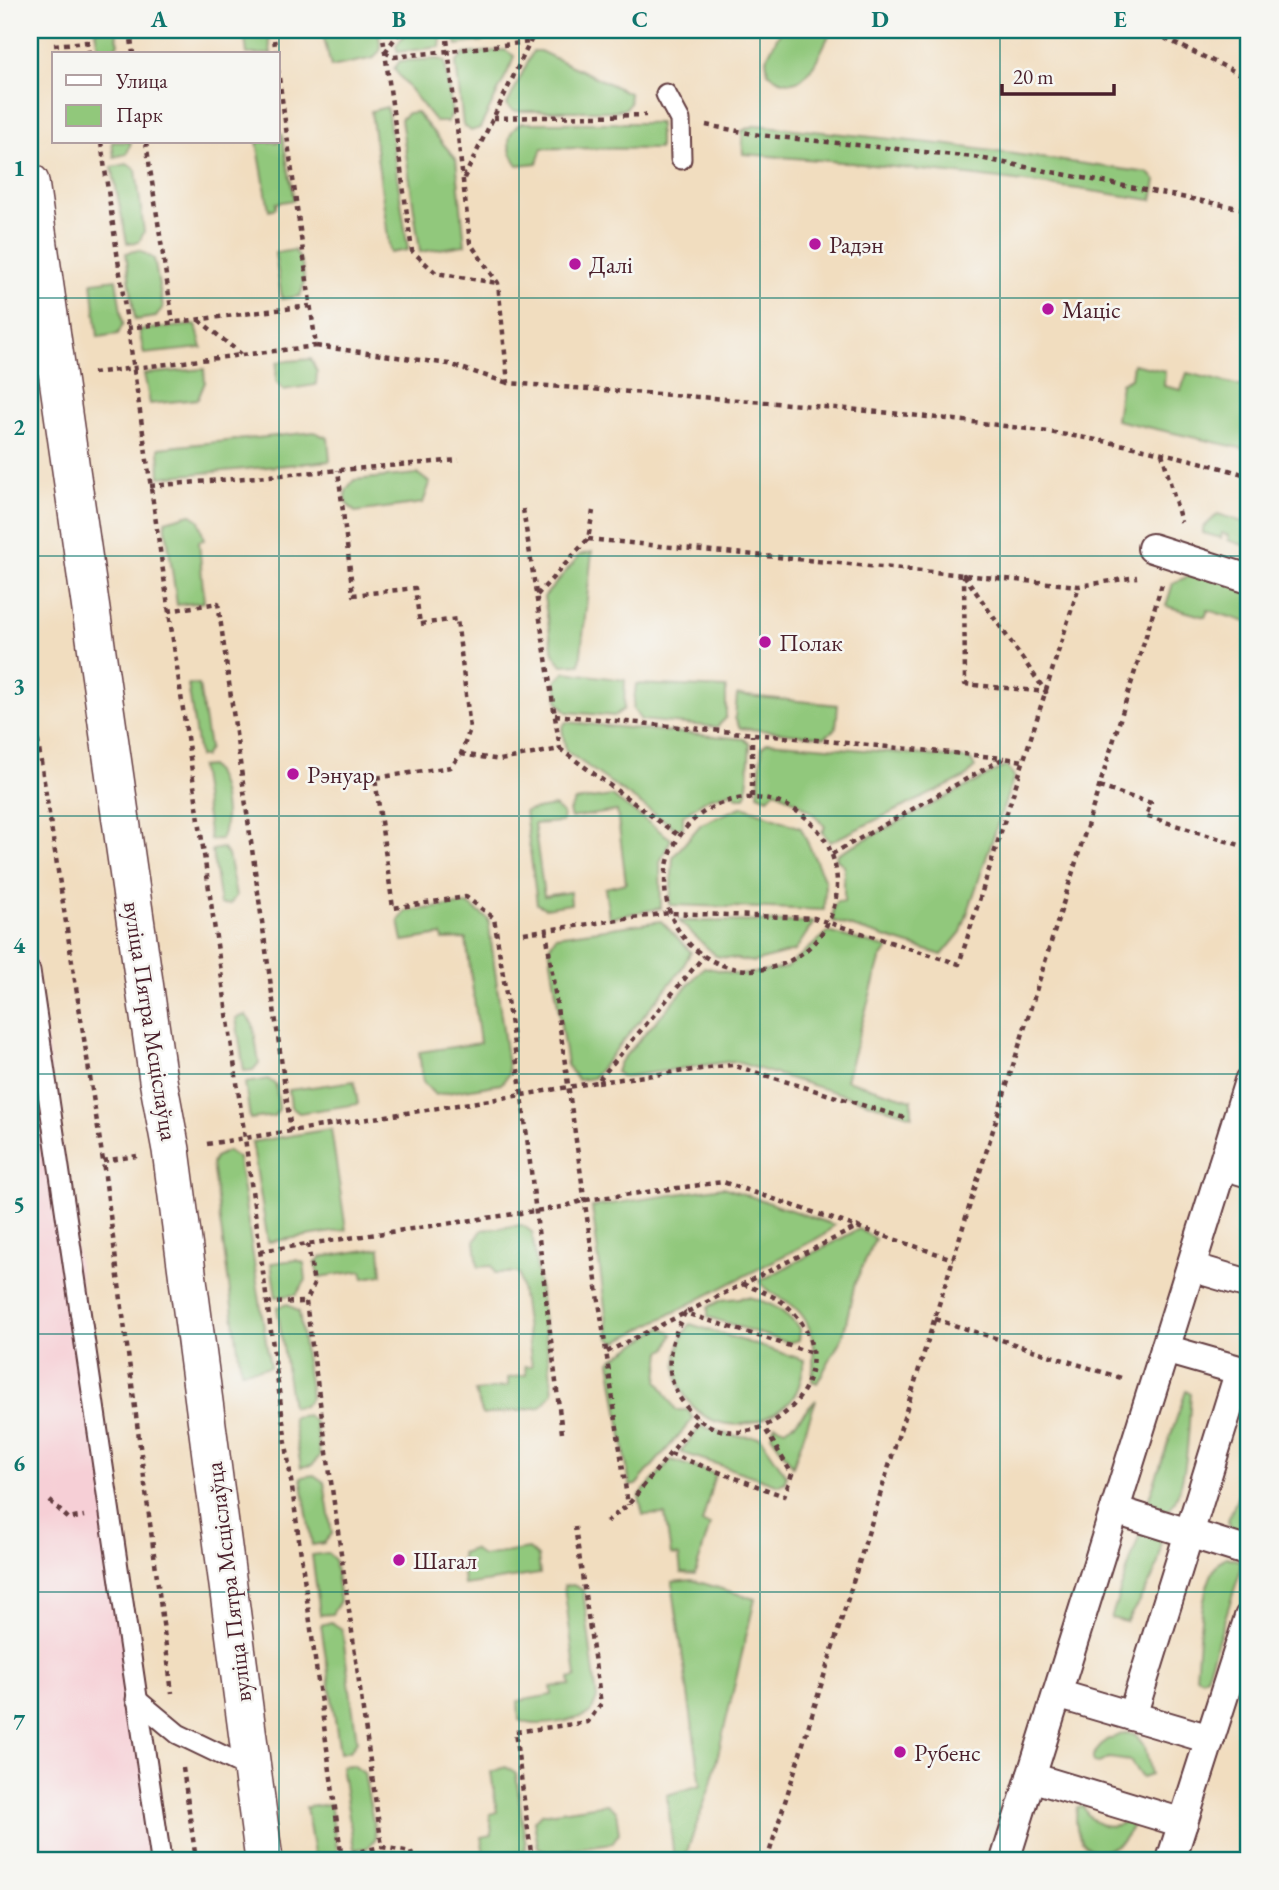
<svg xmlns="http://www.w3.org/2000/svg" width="1279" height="1890" viewBox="0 0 1279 1890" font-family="'EB Garamond',serif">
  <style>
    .built { fill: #f6cfd6 }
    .green { fill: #91c87b; stroke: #6e7453; stroke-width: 2 }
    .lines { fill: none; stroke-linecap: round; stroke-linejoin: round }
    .service-casing { stroke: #633c41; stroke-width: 23 }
    .pedestrian-casing { stroke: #633c41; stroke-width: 32 }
    .minor-casing { stroke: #633c41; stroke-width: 40 }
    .path { stroke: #633c41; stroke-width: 4.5; stroke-dasharray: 5 5; stroke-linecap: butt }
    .service { stroke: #fff; stroke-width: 19 }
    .pedestrian { stroke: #fff; stroke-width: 28 }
    .minor { stroke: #fff; stroke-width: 37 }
    .grid { fill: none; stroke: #0f766e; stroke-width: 2; stroke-opacity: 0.55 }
    .poi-dot { fill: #b5179e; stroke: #f6f6f2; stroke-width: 2.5 }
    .labels { text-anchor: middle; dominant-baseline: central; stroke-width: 5; stroke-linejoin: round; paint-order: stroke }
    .poi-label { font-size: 24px; fill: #4a1f2b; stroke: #f6f6f2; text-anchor: start }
    .street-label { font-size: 24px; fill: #4a1f2b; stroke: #f6f6f2 }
    .neatline { fill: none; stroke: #0f766e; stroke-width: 2.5 }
    .grid-label { font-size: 23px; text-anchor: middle; font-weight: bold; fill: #0f766e }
  </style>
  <rect width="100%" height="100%" fill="#f6f6f2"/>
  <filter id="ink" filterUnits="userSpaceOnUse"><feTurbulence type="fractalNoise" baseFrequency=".0143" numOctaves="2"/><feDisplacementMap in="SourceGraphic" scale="14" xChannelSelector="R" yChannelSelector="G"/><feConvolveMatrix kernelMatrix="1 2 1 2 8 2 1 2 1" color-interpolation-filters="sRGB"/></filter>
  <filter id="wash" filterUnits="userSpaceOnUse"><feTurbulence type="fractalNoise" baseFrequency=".00686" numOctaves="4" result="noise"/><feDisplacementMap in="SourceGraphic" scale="28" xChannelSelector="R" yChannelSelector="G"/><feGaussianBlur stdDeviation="1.57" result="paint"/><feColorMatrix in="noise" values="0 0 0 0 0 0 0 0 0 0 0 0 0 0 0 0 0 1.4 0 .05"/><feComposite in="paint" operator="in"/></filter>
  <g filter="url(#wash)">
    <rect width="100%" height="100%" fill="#f1ddbf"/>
    <path class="built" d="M 30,919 L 161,1860 L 30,1860 Z"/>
    <g class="green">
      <path d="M 95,30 L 116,30 L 118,43 L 112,53 L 99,54 Z"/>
      <path d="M 244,30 L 268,30 L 271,54 L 247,54 Z"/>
      <path d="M 322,30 L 378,30 L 381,49 L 374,58 L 331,67 Z"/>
      <path d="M 408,30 L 442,30 L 440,47 L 398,52 L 396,46 Z"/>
      <path d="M 453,30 L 529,30 L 527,35 L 457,45 Z"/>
      <path d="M 781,30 L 832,30 C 816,58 806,101 768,73 L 766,59 Z"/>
      <path d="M 505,50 L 514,56 L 512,63 L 480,128 L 471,131 L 463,125 L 456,63 L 464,54 Z"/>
      <path d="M 533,51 L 540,51 L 629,93 L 630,103 L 625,109 L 612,111 L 513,111 L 507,105 Z"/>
      <path d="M 439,59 L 445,62 L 452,114 L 447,122 L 436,122 L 394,69 L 400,61 Z"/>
      <path d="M 387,107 L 408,250 L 390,253 L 371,111 Z"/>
      <path d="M 416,112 L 456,159 L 465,245 L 420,252 L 401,119 L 408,113 Z"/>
      <path d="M 521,123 L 659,123 L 659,149 L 542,148 L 537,163 L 518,165 C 507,150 504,133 521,123 Z"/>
      <path d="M 756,125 L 949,145 L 1149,173 L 1156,181 L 1152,200 C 1016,179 881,164 743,154 L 742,131 Z"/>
      <path d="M 282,134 L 294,200 L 276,203 L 276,208 L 269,210 L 257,142 L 278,142 L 278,135 Z"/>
      <path d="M 112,142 L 131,142 L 127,154 L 114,157 Z"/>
      <path d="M 127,164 L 136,170 L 144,232 L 139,242 L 127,243 L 112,167 Z"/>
      <path d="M 139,250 L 154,259 L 163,307 L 156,317 L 135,320 L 126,253 Z"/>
      <path d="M 294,250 C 304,261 307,282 300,296 L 282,299 L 275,253 Z"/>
      <path d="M 116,279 L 123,324 L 118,334 L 98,337 L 92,282 Z"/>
      <path d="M 196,325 L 202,348 L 144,354 L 139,330 Z"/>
      <path d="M 311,359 L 317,372 L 316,385 L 283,390 L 276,381 L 277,362 Z"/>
      <path d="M 1133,364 L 1165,371 L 1164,386 L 1181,390 L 1187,373 L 1249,388 L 1249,450 L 1116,420 L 1121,383 L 1131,378 Z"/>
      <path d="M 204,369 L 205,382 L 198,399 L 150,404 L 144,374 Z"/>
      <path d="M 314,432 L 328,438 L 330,461 L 160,477 L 159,448 Z"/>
      <path d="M 418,474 L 430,483 L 423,503 L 355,512 L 346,503 L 346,490 L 354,480 Z"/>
      <path d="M 190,514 L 199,520 L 204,540 L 199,541 L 204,602 L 177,605 L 165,521 Z"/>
      <path d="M 1218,514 L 1249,524 L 1249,547 L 1228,540 L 1229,536 L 1222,533 L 1221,538 L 1203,533 L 1203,528 Z"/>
      <path d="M 592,552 L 580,664 L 562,665 L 553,653 L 544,597 L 580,555 Z"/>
      <path d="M 1202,570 L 1249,586 L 1249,623 L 1208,610 L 1205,617 L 1166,606 L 1173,583 Z"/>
      <path d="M 565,672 L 625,680 L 624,709 L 614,716 L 567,712 L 558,702 L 556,681 Z"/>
      <path d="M 188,684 L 199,685 L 209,748 L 204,757 L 199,757 Z"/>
      <path d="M 636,684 L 726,688 L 726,718 L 717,727 L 641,720 L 633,709 Z"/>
      <path d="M 737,695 L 838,705 L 836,728 L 825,737 L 740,728 L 735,718 Z"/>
      <path d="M 566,722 L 744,739 L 750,744 L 747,792 L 745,797 L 737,797 L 732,792 L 709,798 L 683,815 L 683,828 L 676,829 L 566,751 L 562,728 Z"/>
      <path d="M 768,742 L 970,759 L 975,767 L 966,777 L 830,842 L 822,832 L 825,827 C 812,809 795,800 775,791 L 768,798 L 758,794 L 762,747 Z"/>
      <path d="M 210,766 C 223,779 230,823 221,839 L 210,840 L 200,767 Z"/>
      <path d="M 1006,766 L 1014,776 L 961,932 L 942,955 L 833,921 L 833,908 L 837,901 L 844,902 L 844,865 L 836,859 L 837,854 Z"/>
      <path d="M 612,796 L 671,839 L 660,862 L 661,908 L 609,918 L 605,888 L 626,883 L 617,811 L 571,818 L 569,811 L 575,801 Z"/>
      <path d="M 554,806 L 563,814 L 562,822 L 534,824 L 544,896 L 570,892 L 571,904 L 545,908 L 537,904 L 525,811 Z"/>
      <path d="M 743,806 L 801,828 L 825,881 L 824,910 L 670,905 L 673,857 L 701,824 Z"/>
      <path d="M 222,848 L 228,855 L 236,896 L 230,904 L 220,905 L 212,850 Z"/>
      <path d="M 468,904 L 488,919 L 509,1074 L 501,1084 L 435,1095 L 423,1082 L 419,1052 L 480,1043 L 466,939 L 443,940 L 442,935 L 403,941 L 399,921 L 406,911 Z"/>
      <path d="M 661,921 L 691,952 L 681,970 L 593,1078 L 578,1080 L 567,1065 L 549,947 L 556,936 Z"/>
      <path d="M 679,921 L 814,922 L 795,951 L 754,962 L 716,956 Z"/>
      <path d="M 828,932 L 889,948 L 880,960 L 846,1080 L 912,1100 L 912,1116 L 733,1061 L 623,1077 L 616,1072 L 619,1063 L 704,967 L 740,975 L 786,968 Z"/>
      <path d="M 246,1015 L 253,1025 L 259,1063 L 253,1070 L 244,1071 L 236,1018 Z"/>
      <path d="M 268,1079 L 276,1085 L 279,1109 L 274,1116 L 250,1119 L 245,1083 Z"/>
      <path d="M 354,1081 L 358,1104 L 299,1113 L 291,1107 L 289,1090 Z"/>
      <path d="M 331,1129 L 346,1230 L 268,1242 L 252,1142 Z"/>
      <path d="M 228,1151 L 238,1158 L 270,1367 L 241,1371 L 212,1164 L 215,1157 Z"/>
      <path d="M 723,1187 L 834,1225 L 824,1235 L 616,1342 L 609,1338 L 592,1207 Z"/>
      <path d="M 522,1225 L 532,1232 L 553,1392 L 541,1407 L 483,1415 L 475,1392 L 508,1386 L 508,1378 L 526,1375 L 525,1366 L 532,1366 L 519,1273 L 495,1273 L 492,1266 L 478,1267 L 475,1241 L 482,1230 Z"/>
      <path d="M 859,1229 L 875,1239 L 855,1283 L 843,1336 L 817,1383 L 812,1381 C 815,1350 817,1320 786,1301 C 776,1295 766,1292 760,1281 Z"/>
      <path d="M 380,1248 L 382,1275 L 364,1278 L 362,1271 L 319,1277 L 315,1264 L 321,1257 Z"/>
      <path d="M 296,1260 L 304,1263 L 306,1280 L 296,1295 L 276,1297 L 271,1263 Z"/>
      <path d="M 748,1297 C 772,1303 784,1310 800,1329 L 799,1340 L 789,1343 L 708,1317 L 708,1307 L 722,1300 Z"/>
      <path d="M 1246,1298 L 1249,1305 L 1249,1338 C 1239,1328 1238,1313 1240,1299 Z"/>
      <path d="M 288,1304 L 299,1312 L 311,1397 L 304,1406 L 292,1407 L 277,1307 Z"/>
      <path d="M 690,1324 L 804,1360 C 801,1390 795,1403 769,1416 C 705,1449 650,1381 690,1324 Z"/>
      <path d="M 662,1327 L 673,1334 L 667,1349 L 661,1351 L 658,1381 L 676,1410 L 688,1410 L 693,1419 L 636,1485 L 630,1486 L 610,1361 Z"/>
      <path d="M 1186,1391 L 1191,1394 C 1188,1425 1189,1489 1168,1511 L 1150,1511 L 1147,1504 Z"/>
      <path d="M 816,1400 L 793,1466 L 771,1435 L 775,1425 L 785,1429 L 795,1423 Z"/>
      <path d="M 307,1415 L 315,1422 L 320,1456 L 312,1465 L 301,1467 L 292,1417 Z"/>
      <path d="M 701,1426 L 733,1436 L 760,1437 L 786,1475 L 785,1482 L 779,1485 L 680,1452 Z"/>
      <path d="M 671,1460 L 715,1474 L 702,1523 L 710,1525 L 695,1574 L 681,1573 L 679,1556 L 671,1555 L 665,1514 L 643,1515 L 639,1496 Z"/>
      <path d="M 1249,1470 L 1249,1539 C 1236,1537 1229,1534 1228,1520 Z"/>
      <path d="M 314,1475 L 324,1482 L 332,1534 L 324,1543 L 312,1545 L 301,1477 Z"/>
      <path d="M 1141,1530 L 1160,1538 C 1165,1566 1141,1598 1126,1622 L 1111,1618 Z"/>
      <path d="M 473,1549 L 482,1556 L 529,1549 L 538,1557 L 540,1574 L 464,1585 L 461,1553 Z"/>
      <path d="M 327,1553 L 334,1559 L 340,1601 L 332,1614 L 320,1615 L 312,1555 Z"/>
      <path d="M 1226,1557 L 1241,1561 L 1240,1572 L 1206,1677 L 1202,1679 L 1196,1676 C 1199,1647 1199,1571 1226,1557 Z"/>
      <path d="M 692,1580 L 755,1599 L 711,1784 L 684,1860 L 674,1860 L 667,1795 L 701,1785 L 672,1582 Z"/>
      <path d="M 573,1585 L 583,1590 L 597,1698 L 591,1713 C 573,1721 536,1729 519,1720 L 518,1701 L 552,1695 L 551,1687 L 570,1685 L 569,1679 L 576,1677 L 564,1586 Z"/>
      <path d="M 331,1622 L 342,1629 L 357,1741 L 350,1751 L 340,1753 L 321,1625 Z"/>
      <path d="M 1125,1733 L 1135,1734 L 1145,1747 L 1151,1775 L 1142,1778 L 1130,1761 L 1109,1758 L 1099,1763 L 1093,1762 L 1093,1755 L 1106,1740 Z"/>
      <path d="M 353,1765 L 364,1773 L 376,1838 L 367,1848 L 354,1849 L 341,1766 Z"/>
      <path d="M 506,1767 L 516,1774 L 526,1848 L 520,1856 L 485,1860 L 481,1837 L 492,1835 L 490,1814 L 497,1812 L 491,1772 Z"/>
      <path d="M 330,1804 L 339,1860 L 315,1860 L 306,1807 Z"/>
      <path d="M 607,1804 L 616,1811 L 619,1833 L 612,1843 L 548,1852 L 538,1847 L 534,1821 L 541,1814 Z"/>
      <path d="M 1083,1806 C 1091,1825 1108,1831 1127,1821 L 1133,1825 C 1125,1841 1115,1849 1097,1852 C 1078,1845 1074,1827 1077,1807 Z"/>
    </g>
  </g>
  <g filter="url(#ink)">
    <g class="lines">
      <g class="service-casing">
        <g id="service">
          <path d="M 666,94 L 680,120 L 681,159"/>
          <path d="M 30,971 L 161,1860"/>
          <path d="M 136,1699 L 178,1734 L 251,1769"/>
        </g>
      </g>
      <g class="pedestrian-casing">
        <g id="pedestrian">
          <path d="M 1152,548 L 1249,579"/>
          <path d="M 1223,1165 L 1249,1173"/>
          <path d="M 1191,1267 L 1249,1284"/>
          <path d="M 1165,1349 L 1249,1373"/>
          <path d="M 1115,1510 L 1249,1552"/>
          <path d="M 1057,1694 L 1210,1739"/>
          <path d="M 1132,1716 L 1240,1370"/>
          <path d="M 1031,1777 L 1183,1823"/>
          <path d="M 1005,1860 L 1249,1081"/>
          <path d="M 1171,1860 L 1249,1617"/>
        </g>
      </g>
      <g class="minor-casing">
        <path id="minor" d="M 30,182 L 158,1080 L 171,1150 L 264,1860"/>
      </g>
      <g class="path">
        <path d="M 86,30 L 89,54"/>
        <path d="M 130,30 L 133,54"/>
        <path d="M 273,30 L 276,54"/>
        <path d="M 382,30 L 412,251 L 436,273 L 497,283"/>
        <path d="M 446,30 L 470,243 L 498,283 L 508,383 C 639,393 769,401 900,414 C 1017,426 1136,441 1249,476"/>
        <path d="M 1147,30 L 1249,78"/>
        <path d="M 54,45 L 87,42"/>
        <path d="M 385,52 L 394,57 L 530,42"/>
        <path d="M 385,52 L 401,30"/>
        <path d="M 493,118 L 646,115"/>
        <path d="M 706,125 L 759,135 L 974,157 L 1249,210"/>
        <path d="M 101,142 L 245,1138 L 342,1860"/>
        <path d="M 146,142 L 173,322"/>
        <path d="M 464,178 L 536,30"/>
        <path d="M 199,320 L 241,354"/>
        <path d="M 127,328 L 310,306"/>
        <path d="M 316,346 L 449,364 L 508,383"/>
        <path d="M 93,373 L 316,346 L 278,70"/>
        <path d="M 1162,453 L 1181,522"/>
        <path d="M 150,486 L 459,460"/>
        <path d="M 523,509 L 560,749"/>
        <path d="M 588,539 L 1079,586 L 1137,577"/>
        <path d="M 964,575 L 1046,692 L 965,684 Z"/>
        <path d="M 537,595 L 588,539 L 593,511"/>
        <path d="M 168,611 L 218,603 L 291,1131"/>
        <path d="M 30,691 L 103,1161 L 172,1693"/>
        <path d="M 555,715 L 1004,758"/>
        <path d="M 461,754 L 500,760 L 560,749 L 679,836"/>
        <path d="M 1099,787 L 1151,803 L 1146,816 L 1249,848"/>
        <path d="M 752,797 L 752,735"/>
        <circle cx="751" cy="884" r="86"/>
        <path d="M 832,854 L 1004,758 L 1024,761"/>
        <path d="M 546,930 L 628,1505"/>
        <path d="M 524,933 L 669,913 L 814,918 L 959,964 L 1079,586"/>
        <path d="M 598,1082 L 732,1065 L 908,1119"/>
        <path d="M 207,1144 L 522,1095 L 494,918 L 466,897 L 393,908 L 375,778 L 451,767 L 461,754 L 470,729 L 457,619 L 420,624 L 415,588 L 353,595 L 338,470"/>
        <path d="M 103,1161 L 137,1156"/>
        <path d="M 308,1244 L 314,1284 L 306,1302 L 382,1847 L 411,1852 L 413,1860"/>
        <path d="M 260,1251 L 562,1207 L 585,1200 L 723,1182 L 953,1259"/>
        <path d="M 743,1284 C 757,1290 774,1295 786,1305 C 869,1379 736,1488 680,1398 C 662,1369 670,1341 685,1313 L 812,1353"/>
        <path d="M 267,1303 L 306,1302"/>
        <path d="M 935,1319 L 1121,1378"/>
        <path d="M 607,1352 L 859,1226"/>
        <path d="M 562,1433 L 522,1095 L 597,1082 L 704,956"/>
        <path d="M 670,1454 L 784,1496 L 792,1474 L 764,1427"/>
        <path d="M 50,1501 L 69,1519 L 84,1516"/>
        <path d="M 606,1522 L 628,1505 L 699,1418"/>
        <path d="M 183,1768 L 196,1860"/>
        <path d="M 341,1855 L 382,1847"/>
        <path d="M 532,1860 L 515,1732 L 588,1722 L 601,1704 L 575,1527"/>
        <path d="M 767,1860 L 1162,584"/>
      </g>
      <use href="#service" class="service"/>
      <use href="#pedestrian" class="pedestrian"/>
      <use href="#minor" class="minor"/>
    </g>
  </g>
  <path class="grid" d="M 279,30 L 279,1860M 519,30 L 519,1860M 760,30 L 760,1860M 1000,30 L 1000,1860M 30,298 L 1249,298M 30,556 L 1249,556M 30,816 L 1249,816M 30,1074 L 1249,1074M 30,1334 L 1249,1334M 30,1592 L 1249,1592"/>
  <g class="poi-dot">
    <circle cx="815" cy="244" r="7"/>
    <circle cx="575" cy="264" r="7"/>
    <circle cx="1048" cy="309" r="7"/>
    <circle cx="765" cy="642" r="7"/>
    <circle cx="293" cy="774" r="7"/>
    <circle cx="399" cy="1560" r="7"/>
    <circle cx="900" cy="1752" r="7"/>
  </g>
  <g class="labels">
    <g class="poi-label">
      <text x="829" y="244">Радэн</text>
      <text x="589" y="264">Далі</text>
      <text x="1062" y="309">Маціс</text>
      <text x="779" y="642">Полак</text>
      <text x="307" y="774">Рэнуар</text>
      <text x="413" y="1560">Шагал</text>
      <text x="914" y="1752">Рубенс</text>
    </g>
    <g class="street-label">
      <text transform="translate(151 1021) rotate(81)">вуліца Пятра Мсціслаўца</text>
      <text transform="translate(228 1582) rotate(-97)">вуліца Пятра Мсціслаўца</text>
    </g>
  </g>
  <rect width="1279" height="1890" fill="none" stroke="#f6f6f2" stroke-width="77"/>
  <rect x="52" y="52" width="228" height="91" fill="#f6f6f2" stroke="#b1a0a2" stroke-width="2"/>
  <rect x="66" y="75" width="35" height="10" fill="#ffffff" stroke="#b1a0a2" stroke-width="2"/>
  <text x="116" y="88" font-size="21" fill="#4a1f2b">Улица</text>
  <rect x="66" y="105" width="35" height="21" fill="#91c87b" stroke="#b1a0a2" stroke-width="2"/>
  <text x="116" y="122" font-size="21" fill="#4a1f2b">Парк</text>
  <path d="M1002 84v10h112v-10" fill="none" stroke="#4a1f2b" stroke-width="3.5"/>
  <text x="1013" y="84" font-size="21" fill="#4a1f2b" stroke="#f6f6f2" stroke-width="5" paint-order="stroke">20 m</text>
  <rect x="38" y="38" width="1202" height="1814" class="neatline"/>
  <g class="grid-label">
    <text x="159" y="27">A</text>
    <text x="399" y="27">B</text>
    <text x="640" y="27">C</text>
    <text x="880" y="27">D</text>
    <text x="1120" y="27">E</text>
    <text x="19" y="176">1</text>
    <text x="19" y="435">2</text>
    <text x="19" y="694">3</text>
    <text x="19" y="953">4</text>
    <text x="19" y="1212">5</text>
    <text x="19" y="1471">6</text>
    <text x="19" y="1730">7</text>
  </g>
</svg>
